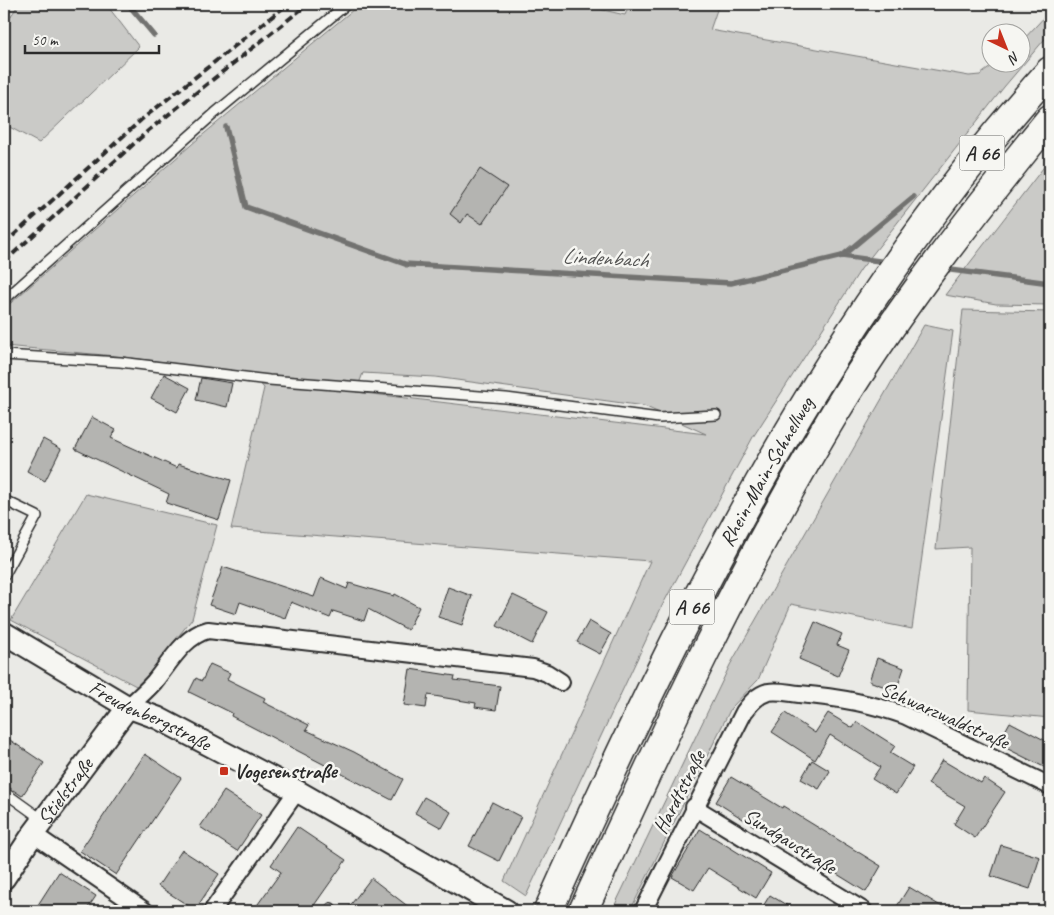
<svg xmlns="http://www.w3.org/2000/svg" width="1054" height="915" viewBox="0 0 1054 915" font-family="Caveat,sans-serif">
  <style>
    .green { fill: #cacac7; stroke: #7a7a79; fill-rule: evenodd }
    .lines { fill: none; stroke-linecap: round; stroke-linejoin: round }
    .stream { stroke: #727270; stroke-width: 5.5 }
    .building { fill: #b4b4b1; stroke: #2b2b2b }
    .service-casing { stroke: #2b2b2b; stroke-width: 12 }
    .minor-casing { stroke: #2b2b2b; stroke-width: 20 }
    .tertiary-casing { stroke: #2b2b2b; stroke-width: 25 }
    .motorway-casing { stroke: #2b2b2b; stroke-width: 31 }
    .service { stroke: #f6f6f2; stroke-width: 9 }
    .minor { stroke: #f6f6f2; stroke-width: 16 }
    .tertiary { stroke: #f6f6f2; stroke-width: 21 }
    .motorway { stroke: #f6f6f2; stroke-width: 28 }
    .rail { stroke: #2b2b2b; stroke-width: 4; stroke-dasharray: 8 4; stroke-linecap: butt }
    .poi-dot { fill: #c8321e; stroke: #f6f6f2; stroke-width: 2 }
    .labels { text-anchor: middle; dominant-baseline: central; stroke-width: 5; stroke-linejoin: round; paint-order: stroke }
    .shield { fill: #f6f6f2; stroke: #686867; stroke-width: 1 }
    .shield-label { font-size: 20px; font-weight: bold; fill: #2b2b2b }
    .street-label { font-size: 21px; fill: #2b2b2b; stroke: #f6f6f2 }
    .poi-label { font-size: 21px; font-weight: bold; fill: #2b2b2b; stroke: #f6f6f2; text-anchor: start }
    .water-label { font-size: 22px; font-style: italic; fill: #545453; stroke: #f6f6f2 }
  </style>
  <rect width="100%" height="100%" fill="#eaeae6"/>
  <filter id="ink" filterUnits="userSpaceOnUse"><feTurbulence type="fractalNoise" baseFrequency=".02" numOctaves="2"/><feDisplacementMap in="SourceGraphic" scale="10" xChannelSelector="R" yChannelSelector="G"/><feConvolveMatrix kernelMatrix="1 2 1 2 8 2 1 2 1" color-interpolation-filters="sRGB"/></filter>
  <g filter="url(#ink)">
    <g class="green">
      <path d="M 19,4 L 106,4 L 139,47 L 39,143 L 4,124 L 4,26 Z"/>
      <path d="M 360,4 L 586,4 L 586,6 L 625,15 L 630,4 L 719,4 L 710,30 L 969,76 L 980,75 L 996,63 L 1022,62 L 1022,41 L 1050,11 L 1050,33 L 1004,87 L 861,269 L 753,437 L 662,606 L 526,896 L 504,881 L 650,561 L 231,529 L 264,388 L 258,381 L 259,374 L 115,356 L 4,346 L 4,309 L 199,138 ZM 408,263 L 470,266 L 469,269 L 405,267 ZM 363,373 L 435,377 L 644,406 L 706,434 L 356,392 Z"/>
      <path d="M 1050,159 L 1050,305 L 996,304 L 945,295 Z"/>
      <path d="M 963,310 L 1050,312 L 1050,718 L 968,710 L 970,547 L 936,549 Z"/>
      <path d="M 924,325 L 953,331 L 912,629 L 791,604 L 758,680 L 731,708 L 630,911 L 612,911 L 730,665 Z"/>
      <path d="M 86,494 L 217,525 L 192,619 L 138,687 L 11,620 Z"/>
    </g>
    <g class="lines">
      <g class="stream">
        <path d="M 128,4 L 154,35"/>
        <path d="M 226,127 L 246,207 L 405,264 L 731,283 L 842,256 L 887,262"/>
        <path d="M 842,256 L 913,197"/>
        <path d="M 943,269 L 1050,283"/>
      </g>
    </g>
    <g class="building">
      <path d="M 480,169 L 507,187 L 482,224 L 467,214 L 461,223 L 450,214 Z"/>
      <path d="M 164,374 L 190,388 L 177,412 L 151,398 Z"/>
      <path d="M 201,378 L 232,383 L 227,407 L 196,400 Z"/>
      <path d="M 92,417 L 116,430 L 111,438 L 177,468 L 178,464 L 231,480 L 219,520 L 166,503 L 169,494 L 75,449 Z"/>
      <path d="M 43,439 L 61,449 L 45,481 L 27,471 Z"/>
      <path d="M 223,567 L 314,597 L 321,578 L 347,589 L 349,583 L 394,596 L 395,594 L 419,607 L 408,630 L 368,609 L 364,621 L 333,611 L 330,618 L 291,602 L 285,618 L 240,602 L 236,614 L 209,605 Z"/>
      <path d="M 448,587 L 472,596 L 462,625 L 438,617 Z"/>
      <path d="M 513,595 L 548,612 L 532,644 L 497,626 Z"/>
      <path d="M 589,621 L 611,634 L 600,654 L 577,642 Z"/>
      <path d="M 815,622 L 842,634 L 837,645 L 849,650 L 838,676 L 799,659 Z"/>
      <path d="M 877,658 L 904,668 L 896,691 L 869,681 Z"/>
      <path d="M 210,664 L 230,673 L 227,679 L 265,698 L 263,702 L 309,725 L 306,730 L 354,752 L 403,779 L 392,800 L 231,716 L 232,713 L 189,692 L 196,678 L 202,681 Z"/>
      <path d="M 410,669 L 455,676 L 454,680 L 500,686 L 496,710 L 475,707 L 476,703 L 428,695 L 426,708 L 404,705 Z"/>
      <path d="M 785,713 L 815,733 L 828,713 L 853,728 L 857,722 L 895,746 L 890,753 L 913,767 L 896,794 L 872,779 L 880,767 L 830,735 L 815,760 L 772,732 Z"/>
      <path d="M 1010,722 L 1050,743 L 1050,770 L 998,744 Z"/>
      <path d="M 4,736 L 44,763 L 22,796 L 4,784 Z"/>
      <path d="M 145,754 L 181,778 L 116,875 L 80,851 Z"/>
      <path d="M 812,760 L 830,771 L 819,789 L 801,779 Z"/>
      <path d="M 942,760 L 981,783 L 984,778 L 1005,792 L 975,838 L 954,824 L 965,806 L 928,784 Z"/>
      <path d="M 731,777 L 782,808 L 783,806 L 881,866 L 866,892 L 756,824 L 754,826 L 716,802 Z"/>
      <path d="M 224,791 L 261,815 L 237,851 L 200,827 Z"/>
      <path d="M 424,797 L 451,812 L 442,828 L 415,813 Z"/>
      <path d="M 492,802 L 521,817 L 499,861 L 469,846 Z"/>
      <path d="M 297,827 L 346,860 L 310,911 L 253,911 L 281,872 L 271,865 Z"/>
      <path d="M 700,829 L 771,873 L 756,898 L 708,868 L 694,890 L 672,877 Z"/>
      <path d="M 1001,845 L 1040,857 L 1030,889 L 991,876 Z"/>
      <path d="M 182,850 L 219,874 L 195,910 L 158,886 Z"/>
      <path d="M 59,872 L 96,896 L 86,911 L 34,911 Z"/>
      <path d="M 371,878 L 414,911 L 346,911 Z"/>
      <path d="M 909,887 L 949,911 L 894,911 Z"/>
      <path d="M 770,895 L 796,911 L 760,911 Z"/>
    </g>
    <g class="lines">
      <g class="service-casing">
        <g id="service">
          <path d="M 4,300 L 215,113 L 347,4"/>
          <path d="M 4,355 L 120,362 L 269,380 L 506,398 L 659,418 L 716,415"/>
          <path d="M 4,500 L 37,516 L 4,576"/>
          <path d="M 4,792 L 43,820"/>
          <path d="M 329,911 L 331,908"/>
        </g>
      </g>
      <g class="minor-casing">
        <g id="minor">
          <path d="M 128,707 C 137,699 146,691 154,682 C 169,664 184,636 208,630 L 533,668 L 547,673 L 561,682"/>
          <path d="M 694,807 L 864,911"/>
          <path d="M 33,834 L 145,911"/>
          <path d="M 212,911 L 297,791"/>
          <path d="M 643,911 L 744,712 C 750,704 757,695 768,692 C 778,690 789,693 799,694 C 836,697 871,703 906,716 L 1050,786"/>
        </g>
      </g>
      <g class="tertiary-casing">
        <g id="tertiary">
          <path id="s1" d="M 4,633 L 128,707 L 158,718 L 297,791 L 507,911"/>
          <path id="s2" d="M 4,878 L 33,834 L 128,707"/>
        </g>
      </g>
      <g class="motorway-casing">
        <g id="motorway">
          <path id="s3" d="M 548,911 C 682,613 828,315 1050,71"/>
          <path d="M 583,911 C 661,741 739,571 836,411 C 899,308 974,212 1050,119"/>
        </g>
      </g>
      <use href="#service" class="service"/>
      <use href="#minor" class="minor"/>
      <use href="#tertiary" class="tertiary"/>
      <use href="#motorway" class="motorway"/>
      <g class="rail">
        <path d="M 4,244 L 141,120 L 288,4"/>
        <path d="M 4,262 L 149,130 L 308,4"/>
      </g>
    </g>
  </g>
  <rect class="poi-dot" x="219" y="766" width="10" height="10" rx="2.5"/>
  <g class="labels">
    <g class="shield">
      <rect x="959.5" y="135.5" width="45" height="35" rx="4"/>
      <rect x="669.5" y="589.5" width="45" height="35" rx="4"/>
    </g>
    <g class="shield-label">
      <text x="982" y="153">A 66</text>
      <text x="692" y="607">A 66</text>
    </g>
    <g class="street-label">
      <text stroke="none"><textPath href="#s3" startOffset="491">Rhein-Main-Schnellweg</textPath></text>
      <text stroke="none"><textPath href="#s1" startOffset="168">Freudenbergstraße</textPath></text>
      <text transform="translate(945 715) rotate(24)">Schwarzwaldstraße</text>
      <text stroke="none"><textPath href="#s2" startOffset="106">Stielstraße</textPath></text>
      <text transform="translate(679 792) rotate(-63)">Hardtstraße</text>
      <text transform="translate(790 841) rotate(32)">Sundgaustraße</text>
    </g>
    <g class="poi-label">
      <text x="234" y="771">Vogesenstraße</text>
    </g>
    <g class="water-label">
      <text transform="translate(605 258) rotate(3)">Lindenbach</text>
    </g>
  </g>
  <rect width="1054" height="915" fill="none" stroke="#f6f6f2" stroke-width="20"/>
  <rect x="10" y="10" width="1034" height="895" fill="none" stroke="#2b2b2b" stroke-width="2" filter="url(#ink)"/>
  <g transform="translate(1006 48) rotate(137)"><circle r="24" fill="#f6f6f2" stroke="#a5a5a2"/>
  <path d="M0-4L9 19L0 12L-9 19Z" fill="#c8321e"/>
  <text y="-8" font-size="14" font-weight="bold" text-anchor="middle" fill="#2b2b2b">N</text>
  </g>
  <path d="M25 45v8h134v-8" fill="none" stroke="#2b2b2b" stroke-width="2.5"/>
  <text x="32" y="45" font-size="15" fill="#2b2b2b" stroke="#f6f6f2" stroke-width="4" paint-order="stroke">50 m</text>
</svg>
